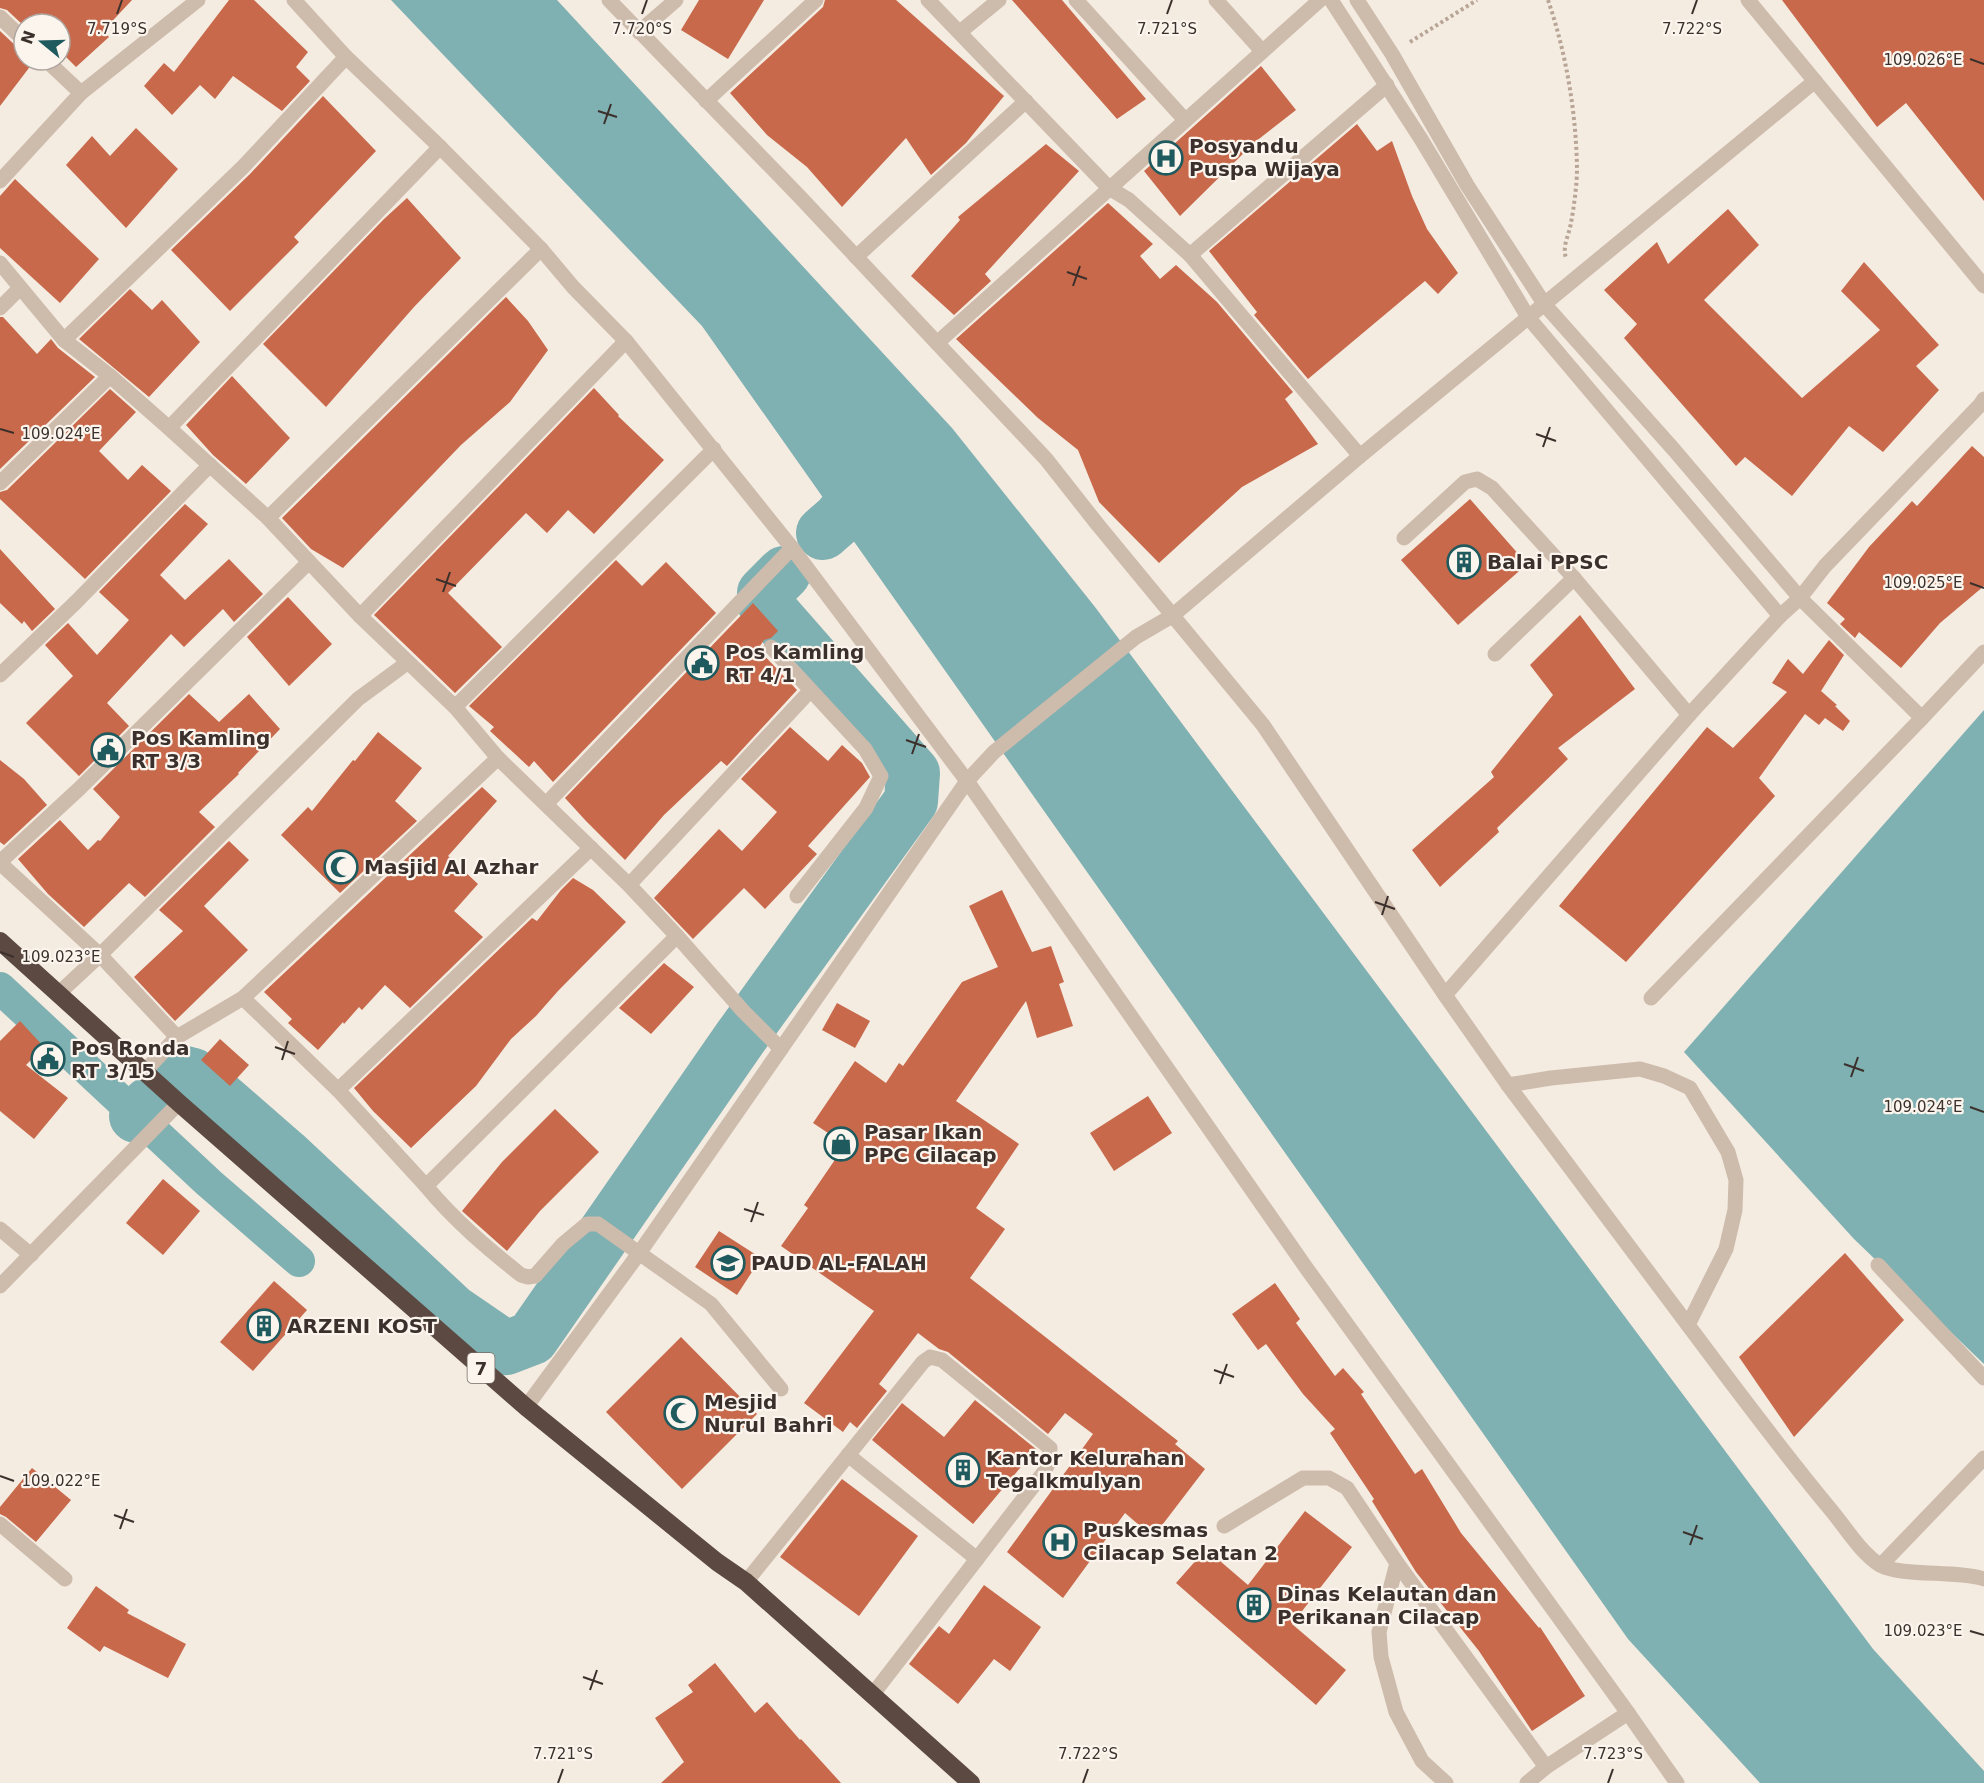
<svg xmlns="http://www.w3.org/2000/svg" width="1984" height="1783" viewBox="0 0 1984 1783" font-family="'DejaVu Sans',sans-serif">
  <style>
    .water { fill: #7fb0b2 }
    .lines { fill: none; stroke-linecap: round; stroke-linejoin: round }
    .canal { stroke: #7fb0b2; stroke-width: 32 }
    .river { stroke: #7fb0b2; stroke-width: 54 }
    .building { fill: #c8694b }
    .path { stroke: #b9a596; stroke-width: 4; stroke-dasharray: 3 3; stroke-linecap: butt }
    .minor { stroke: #cdbbac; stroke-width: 15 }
    .highway { stroke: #5c4a42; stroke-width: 18 }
    .ticks { fill: none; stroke: #3b302b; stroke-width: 2 }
    .labels { text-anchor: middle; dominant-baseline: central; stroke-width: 4.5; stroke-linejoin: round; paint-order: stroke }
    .shield { fill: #fbf5ee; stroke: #756b66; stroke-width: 1.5 }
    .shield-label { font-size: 18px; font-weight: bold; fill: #3b302b }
    .poi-label { font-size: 20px; font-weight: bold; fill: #3b302b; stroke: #fbf5ee; text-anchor: start }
    .ticks-label { font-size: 15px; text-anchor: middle; fill: #3b302b; stroke: #fbf5ee; stroke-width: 4.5; stroke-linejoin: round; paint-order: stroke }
  </style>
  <rect width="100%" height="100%" fill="#f4ebe1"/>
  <g class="water">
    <path d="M 391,0 L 557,0 L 952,428 L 1095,607 L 1873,1649 L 1984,1771 L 1984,1783 L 1760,1783 L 1628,1639 L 702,326 Z"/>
    <path d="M 1984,710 L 1984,1364 L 1854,1239 L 1684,1052 Z"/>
  </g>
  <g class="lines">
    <path class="canal" d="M 0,988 L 209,1183 L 299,1261"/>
    <g class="river">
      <path d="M 823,533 L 839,519 L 882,467"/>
      <path d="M 175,1078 L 181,1072 L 193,1075 L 285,1155 L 452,1311 L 506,1348 L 532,1338 L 740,1038 L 911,801 L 913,773 L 764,603 L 764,593 L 784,573"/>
      <path d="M 136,1116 L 150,1103"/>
    </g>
  </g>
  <g class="building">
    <path d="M 0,0 L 132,0 L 103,31 L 109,37 L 76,67 L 60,51 L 60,24 L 24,24 L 24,26 L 7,10 L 0,8 Z"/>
    <path d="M 229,0 L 254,0 L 308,52 L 296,67 L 310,81 L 282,111 L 233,76 L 215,99 L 200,85 L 172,115 L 144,86 L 164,63 L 174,72 Z"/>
    <path d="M 699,0 L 764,0 L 728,59 L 681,30 Z"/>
    <path d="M 825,0 L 896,0 L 1004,96 L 966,143 L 931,175 L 906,138 L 842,207 L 807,167 L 767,135 L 730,93 L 823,7 Z"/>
    <path d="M 1012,0 L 1062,0 L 1146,99 L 1117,119 Z"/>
    <path d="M 1782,0 L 1984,0 L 1984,201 L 1906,103 L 1877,127 Z"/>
    <path d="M 0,31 L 17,47 L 24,50 L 24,60 L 35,60 L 0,106 Z"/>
    <path d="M 1261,66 L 1296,110 L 1255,142 L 1180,216 L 1144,171 Z"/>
    <path d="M 323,96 L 376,151 L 294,237 L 299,242 L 230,311 L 171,250 L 250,174 Z"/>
    <path d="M 1357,124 L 1377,151 L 1392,141 L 1412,196 L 1427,229 L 1458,273 L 1438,294 L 1425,281 L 1308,379 L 1254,315 L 1257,312 L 1209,251 Z"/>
    <path d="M 136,128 L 178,169 L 126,228 L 66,165 L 92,136 L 110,156 Z"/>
    <path d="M 1046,144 L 1079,171 L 985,274 L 991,281 L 954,315 L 911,276 L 960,220 L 958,217 Z"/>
    <path d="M 15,179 L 99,259 L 60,303 L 0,248 L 0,196 Z"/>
    <path d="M 407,198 L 461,258 L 414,307 L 326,407 L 263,344 L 384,219 Z"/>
    <path d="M 1108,203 L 1153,244 L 1140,256 L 1160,279 L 1176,265 L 1217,302 L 1293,392 L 1285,399 L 1318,444 L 1242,487 L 1159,563 L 1099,502 L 1078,450 L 1038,418 L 956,339 Z"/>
    <path d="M 1728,209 L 1759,245 L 1704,300 L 1802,398 L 1880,330 L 1841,291 L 1864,262 L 1939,345 L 1916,366 L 1939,390 L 1883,452 L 1849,426 L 1792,496 L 1745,457 L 1736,466 L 1624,338 L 1637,324 L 1604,290 L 1657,242 L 1668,264 Z"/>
    <path d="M 130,289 L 152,310 L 162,300 L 200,342 L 149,397 L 79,339 Z"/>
    <path d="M 506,297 L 528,321 L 548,350 L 510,402 L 461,445 L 343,568 L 311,549 L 282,518 Z"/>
    <path d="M 0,317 L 3,317 L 37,354 L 51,339 L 58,348 L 95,377 L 0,469 Z"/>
    <path d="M 232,376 L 290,438 L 246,484 L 213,455 L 186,425 Z"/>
    <path d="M 594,388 L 619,415 L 618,416 L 664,460 L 594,534 L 568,510 L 547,533 L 526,513 L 448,593 L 502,647 L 455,693 L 374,615 Z"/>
    <path d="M 110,389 L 136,412 L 99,451 L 128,480 L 142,465 L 171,491 L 85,579 L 0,499 L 0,492 L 7,490 Z"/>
    <path d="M 1972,446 L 1984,457 L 1984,586 L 1940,623 L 1901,668 L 1859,632 L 1855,638 L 1840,624 L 1845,619 L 1827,603 L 1869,547 L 1912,501 L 1917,506 Z"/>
    <path d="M 1470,499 L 1527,564 L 1458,625 L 1401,560 Z"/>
    <path d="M 185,504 L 208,524 L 160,575 L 185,600 L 229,559 L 263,594 L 234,622 L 223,609 L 184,647 L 171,634 L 107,703 L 129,726 L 79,776 L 26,723 L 73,676 L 45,645 L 68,623 L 97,655 L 129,620 L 99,592 Z"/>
    <path d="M 0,549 L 55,609 L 32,631 L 24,621 L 22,624 L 0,603 Z"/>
    <path d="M 616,560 L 642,586 L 666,562 L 716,613 L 553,782 L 534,761 L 529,767 L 490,731 L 494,727 L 469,706 Z"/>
    <path d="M 288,597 L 332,644 L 289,686 L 247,637 Z"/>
    <path d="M 753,603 L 778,631 L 771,638 L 764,640 L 758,649 L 797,690 L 727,766 L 721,761 L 664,815 L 625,860 L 586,821 L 565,798 Z"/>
    <path d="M 1580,615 L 1635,689 L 1558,748 L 1568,759 L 1497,828 L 1499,832 L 1440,887 L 1412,850 L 1494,777 L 1491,772 L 1553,695 L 1530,665 Z"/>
    <path d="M 1829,640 L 1844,655 L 1821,691 L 1837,705 L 1835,706 L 1850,721 L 1843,731 L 1825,718 L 1819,725 L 1805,714 L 1759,778 L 1775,796 L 1626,962 L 1559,906 L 1707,727 L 1733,748 L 1787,692 L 1772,683 L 1788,659 L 1803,674 Z"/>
    <path d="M 189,694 L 219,722 L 249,694 L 280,729 L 238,773 L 239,774 L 199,812 L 215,827 L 145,897 L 129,883 L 84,927 L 48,894 L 18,859 L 60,820 L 88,850 L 98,840 L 100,841 L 120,817 L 93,789 Z"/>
    <path d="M 790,727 L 828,761 L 842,745 L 862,763 L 870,777 L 808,846 L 817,854 L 765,909 L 744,888 L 693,939 L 654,898 L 719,829 L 742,851 L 777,812 L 741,779 Z"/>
    <path d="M 378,732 L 422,768 L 395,801 L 417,821 L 340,893 L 281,835 L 308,807 L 312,811 L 353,760 L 355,761 Z"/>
    <path d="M 0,760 L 24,779 L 47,805 L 4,845 L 0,842 Z"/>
    <path d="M 482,787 L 497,801 L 448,856 L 478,884 L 454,911 L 483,937 L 410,1008 L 385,985 L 362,1010 L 359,1007 L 344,1024 L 343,1022 L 318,1050 L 288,1023 L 292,1019 L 264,992 Z"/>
    <path d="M 229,841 L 249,860 L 204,906 L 248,950 L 175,1021 L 134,977 L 183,931 L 159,910 Z"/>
    <path d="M 573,878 L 593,890 L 626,922 L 558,991 L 536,1016 L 511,1039 L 476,1086 L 411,1148 L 373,1111 L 354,1088 L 532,918 L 537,921 L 561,890 Z"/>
    <path d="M 1002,890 L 1032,952 L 1051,946 L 1064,982 L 1059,984 L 1073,1026 L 1037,1038 L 1026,1001 L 956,1101 L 1019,1144 L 976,1208 L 1005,1229 L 970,1278 L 1178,1441 L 1175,1444 L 1205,1469 L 1153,1537 L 1125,1513 L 1063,1598 L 1007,1552 L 1093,1434 L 1065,1413 L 1048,1434 L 948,1352 L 939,1349 L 918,1333 L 879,1384 L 887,1391 L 857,1428 L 850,1422 L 843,1432 L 804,1403 L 874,1311 L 781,1246 L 808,1208 L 804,1205 L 843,1148 L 838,1144 L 840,1141 L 813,1123 L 855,1061 L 886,1083 L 899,1063 L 903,1066 L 962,982 L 998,967 L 969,906 Z"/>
    <path d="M 664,963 L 694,987 L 651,1034 L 619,1008 Z"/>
    <path d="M 837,1003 L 870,1021 L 855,1048 L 822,1030 Z"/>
    <path d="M 20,1021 L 44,1047 L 26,1065 L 68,1098 L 34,1139 L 0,1111 L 0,1041 Z"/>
    <path d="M 220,1039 L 249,1065 L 230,1086 L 201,1060 Z"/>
    <path d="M 1148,1096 L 1172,1133 L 1114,1171 L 1090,1133 Z"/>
    <path d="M 555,1109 L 599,1152 L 540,1211 L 507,1251 L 462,1211 L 502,1162 Z"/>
    <path d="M 163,1179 L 200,1211 L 163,1255 L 126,1223 Z"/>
    <path d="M 719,1231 L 761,1258 L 737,1295 L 695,1267 Z"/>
    <path d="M 1845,1253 L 1904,1320 L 1794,1437 L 1739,1357 Z"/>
    <path d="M 274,1281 L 307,1310 L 253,1371 L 220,1342 Z"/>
    <path d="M 1275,1283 L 1300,1319 L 1296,1323 L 1335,1376 L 1343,1368 L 1364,1392 L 1361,1394 L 1415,1474 L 1422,1469 L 1461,1533 L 1539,1628 L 1540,1627 L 1585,1696 L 1532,1731 L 1479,1651 L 1416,1572 L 1372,1501 L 1374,1499 L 1330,1433 L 1335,1429 L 1303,1394 L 1266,1344 L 1258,1350 L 1232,1314 Z"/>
    <path d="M 681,1337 L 757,1414 L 682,1489 L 606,1412 Z"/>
    <path d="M 975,1400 L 1036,1449 L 973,1524 L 872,1440 L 902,1403 L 944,1437 Z"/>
    <path d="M 32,1468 L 71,1500 L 36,1542 L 6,1517 L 0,1514 L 0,1507 Z"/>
    <path d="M 842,1479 L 918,1536 L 859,1616 L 780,1557 Z"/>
    <path d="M 1305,1511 L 1352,1547 L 1292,1624 L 1346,1670 L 1316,1705 L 1176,1583 L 1206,1549 L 1248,1585 Z"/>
    <path d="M 984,1585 L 1041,1627 L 1010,1671 L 994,1659 L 958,1704 L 909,1664 L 939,1626 L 949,1634 Z"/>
    <path d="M 96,1586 L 129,1610 L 127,1613 L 186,1644 L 168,1678 L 104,1646 L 100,1652 L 67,1628 Z"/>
    <path d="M 715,1663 L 755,1713 L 767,1702 L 800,1740 L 801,1739 L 841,1783 L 661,1783 L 684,1762 L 655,1718 L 693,1692 L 688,1685 Z"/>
  </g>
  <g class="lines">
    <g class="path">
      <path d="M 1548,0 C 1566,53 1576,111 1577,168 C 1577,185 1574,206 1571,223 C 1569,235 1562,246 1566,258"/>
      <path d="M 1410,42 L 1477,0"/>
    </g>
    <g class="minor">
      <path d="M 294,0 L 346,57 L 440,147 L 541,249 L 573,287 L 626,341 L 792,548 L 967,781 L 1307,1269 L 1628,1713"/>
      <path d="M 609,0 L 800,197 L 937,343"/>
      <path d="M 928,0 L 1109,188 L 1129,200 L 1190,255 L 1360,456"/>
      <path d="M 1076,0 L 1185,120"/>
      <path d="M 1216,0 L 1262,51"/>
      <path d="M 1320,0 L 937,343 L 1046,459 L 1098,525 L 1263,725 L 1445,995 L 1508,1085 L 1551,1078 L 1640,1069 L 1664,1076 L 1690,1088 L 1728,1152 L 1736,1180 L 1735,1210 L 1726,1249 L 1688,1325 C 1735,1388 1781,1450 1831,1510 C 1846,1528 1860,1552 1880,1565 C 1901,1577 1957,1570 1984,1579"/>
      <path d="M 1331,0 L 1421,139 L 1528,317 L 1780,616"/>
      <path d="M 1357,0 L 1392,54 L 1467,185 L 1545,305 L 1675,451 L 1800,598 L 1922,718"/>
      <path d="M 1748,0 L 1984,286"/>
      <path d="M 0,17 L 24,40"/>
      <path d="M 639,32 L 676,0"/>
      <path d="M 960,32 L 999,0"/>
      <path d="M 46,60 L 81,93"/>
      <path d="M 706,101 L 816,0"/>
      <path d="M 0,181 L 81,93 L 198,0"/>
      <path d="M 1190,255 L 1387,85"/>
      <path d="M 856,257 L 1026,101"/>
      <path d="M 0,263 L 64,340 L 110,376 L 169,428 L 268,518 L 360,616 L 455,707 L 498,758 L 629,885 L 677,936 L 743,1011 L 781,1049"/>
      <path d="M 0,308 L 20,288"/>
      <path d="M 64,340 L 243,167 L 346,57"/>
      <path d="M 169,428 L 440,147"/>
      <path d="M 0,483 L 110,376"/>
      <path d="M 268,518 L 541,249"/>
      <path d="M 1404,538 L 1465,482 L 1477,479 L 1492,488 L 1574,578 L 1689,715"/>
      <path d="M 360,616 L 626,341"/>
      <path d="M 771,647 L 865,749 L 881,776 L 866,808 L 797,896"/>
      <path d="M 1495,654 L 1574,578"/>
      <path d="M 0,675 L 76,602 L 210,465"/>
      <path d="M 455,707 L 714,449"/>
      <path d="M 546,804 L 792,548"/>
      <path d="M 0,862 L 80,788 L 309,562"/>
      <path d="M 0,863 L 100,955 L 177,1037"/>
      <path d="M 629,885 L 810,691"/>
      <path d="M 58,994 L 100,955 L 358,699 L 407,663"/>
      <path d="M 1445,995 L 1689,715 L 1780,616 L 1800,598 L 1825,566 L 1980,405 L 1984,399"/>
      <path d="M 243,998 L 338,1090 L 426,1186 L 677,936"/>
      <path d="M 1651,998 L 1922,718 L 1984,652"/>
      <path d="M 145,1071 L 177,1037 L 243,998 L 498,758"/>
      <path d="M 1508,1085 L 1688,1325"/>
      <path d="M 338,1090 L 591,848"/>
      <path d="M 426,1186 C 454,1220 487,1248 521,1275 L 528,1277 L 535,1276 L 563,1244 L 587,1224 L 598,1224 L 711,1304 L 781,1389"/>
      <path d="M 0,1229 L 31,1255"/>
      <path d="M 1878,1265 L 1984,1378"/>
      <path d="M 0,1286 L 179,1103"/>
      <path d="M 526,1407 L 640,1252 L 967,781 L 994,752 L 1136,637 L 1172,616 L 1360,456 L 1815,81"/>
      <path d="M 848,1455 L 977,1559"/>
      <path d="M 0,1524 L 65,1579"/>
      <path d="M 1224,1526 L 1303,1478 L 1329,1478 L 1347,1488 L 1397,1563 L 1546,1767"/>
      <path d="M 1397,1563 L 1379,1632 L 1381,1657 L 1396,1712 L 1422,1761 L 1446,1783"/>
      <path d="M 1881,1565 L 1984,1458"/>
      <path d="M 746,1582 L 923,1362 L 930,1357 L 942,1360 L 1050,1448 L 1048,1464 L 1044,1472 L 873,1694"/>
      <path d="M 1527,1783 L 1546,1767 L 1628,1713 L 1677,1783"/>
    </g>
    <path class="highway" d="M 0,941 L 179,1103 L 526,1407 L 717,1562 L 746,1582 L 971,1783"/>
  </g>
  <path class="ticks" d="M 117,14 L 122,0M 642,14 L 647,0M 1167,14 L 1172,0M 1692,14 L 1697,0M 1970,59 L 1984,64M 598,111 L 617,117M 604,124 L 611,104M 1067,272 L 1087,279M 1073,286 L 1080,266M 0,429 L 14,433M 1536,434 L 1556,441M 1543,447 L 1550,427M 436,579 L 456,586M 1970,583 L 1984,588M 443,592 L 450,572M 906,740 L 926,747M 912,754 L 919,734M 1375,902 L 1395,909M 1382,915 L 1388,896M 0,952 L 14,957M 275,1047 L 295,1054M 282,1060 L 288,1041M 1844,1064 L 1864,1071M 1851,1077 L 1858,1057M 1970,1107 L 1984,1112M 744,1209 L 764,1215M 751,1222 L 758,1202M 1214,1370 L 1234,1377M 1220,1384 L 1227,1364M 0,1476 L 14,1481M 114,1515 L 134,1522M 120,1529 L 127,1509M 1683,1532 L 1703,1539M 1690,1545 L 1697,1525M 1970,1631 L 1984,1635M 583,1677 L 603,1684M 590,1690 L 597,1670M 558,1783 L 563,1769M 1083,1783 L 1088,1769M 1608,1783 L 1613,1769"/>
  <defs>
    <g id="hospital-ring" transform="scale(1.725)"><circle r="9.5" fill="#fbf5ee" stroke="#1f5a5e" stroke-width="1.5"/><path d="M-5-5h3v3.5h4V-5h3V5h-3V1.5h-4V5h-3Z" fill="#1f5a5e"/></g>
    <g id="building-ring" transform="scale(1.725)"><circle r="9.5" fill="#fbf5ee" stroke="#1f5a5e" stroke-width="1.5"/><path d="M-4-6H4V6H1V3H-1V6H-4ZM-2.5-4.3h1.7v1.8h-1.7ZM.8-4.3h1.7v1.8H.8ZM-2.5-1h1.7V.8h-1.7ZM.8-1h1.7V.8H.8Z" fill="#1f5a5e"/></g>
    <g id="civic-ring" transform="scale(1.725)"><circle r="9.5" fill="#fbf5ee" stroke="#1f5a5e" stroke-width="1.5"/><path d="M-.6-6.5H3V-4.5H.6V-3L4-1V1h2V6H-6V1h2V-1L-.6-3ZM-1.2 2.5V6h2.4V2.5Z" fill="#1f5a5e"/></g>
    <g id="mosque-ring" transform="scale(1.725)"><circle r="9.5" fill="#fbf5ee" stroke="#1f5a5e" stroke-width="1.5"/><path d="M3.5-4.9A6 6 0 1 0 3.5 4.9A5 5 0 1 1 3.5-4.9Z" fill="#1f5a5e"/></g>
    <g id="shop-ring" transform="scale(1.725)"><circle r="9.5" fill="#fbf5ee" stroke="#1f5a5e" stroke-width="1.5"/><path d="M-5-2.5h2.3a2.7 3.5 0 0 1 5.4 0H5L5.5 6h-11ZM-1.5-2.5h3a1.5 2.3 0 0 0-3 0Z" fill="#1f5a5e"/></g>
    <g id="school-ring" transform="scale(1.725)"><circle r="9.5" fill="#fbf5ee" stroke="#1f5a5e" stroke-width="1.5"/><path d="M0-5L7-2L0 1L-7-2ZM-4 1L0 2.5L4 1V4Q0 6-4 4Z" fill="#1f5a5e"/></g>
  </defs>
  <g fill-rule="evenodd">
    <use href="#hospital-ring" x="1166" y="158"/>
    <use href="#building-ring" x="1464" y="562"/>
    <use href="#civic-ring" x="702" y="663"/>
    <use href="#civic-ring" x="108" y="750"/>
    <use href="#mosque-ring" x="341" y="867"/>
    <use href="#civic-ring" x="48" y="1059"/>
    <use href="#shop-ring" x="841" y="1144"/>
    <use href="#school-ring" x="728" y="1263"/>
    <use href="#building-ring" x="264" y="1326"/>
    <use href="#mosque-ring" x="681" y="1413"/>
    <use href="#building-ring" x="963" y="1470"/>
    <use href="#hospital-ring" x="1060" y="1542"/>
    <use href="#building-ring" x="1254" y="1605"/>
  </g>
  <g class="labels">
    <rect class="shield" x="467.5" y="1353" width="27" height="30" rx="4.5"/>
    <g class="shield-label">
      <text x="481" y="1368">7</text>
    </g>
    <g class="poi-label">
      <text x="1189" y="146">Posyandu<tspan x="1189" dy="23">Puspa Wijaya</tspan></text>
      <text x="1487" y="562">Balai PPSC</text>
      <text x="725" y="652">Pos Kamling<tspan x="725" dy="23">RT 4/1</tspan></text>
      <text x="131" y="738">Pos Kamling<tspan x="131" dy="23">RT 3/3</tspan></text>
      <text x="364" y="867">Masjid Al Azhar</text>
      <text x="71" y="1048">Pos Ronda<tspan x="71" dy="23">RT 3/15</tspan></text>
      <text x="864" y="1132">Pasar Ikan<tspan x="864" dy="23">PPC Cilacap</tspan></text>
      <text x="751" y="1263">PAUD AL-FALAH</text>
      <text x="287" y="1326">ARZENI KOST</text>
      <text x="704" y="1402">Mesjid<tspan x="704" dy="23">Nurul Bahri</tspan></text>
      <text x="986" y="1458">Kantor Kelurahan<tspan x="986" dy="23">Tegalkmulyan</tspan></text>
      <text x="1083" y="1530">Puskesmas<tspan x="1083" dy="23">Cilacap Selatan 2</tspan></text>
      <text x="1277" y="1594">Dinas Kelautan dan<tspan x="1277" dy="23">Perikanan Cilacap</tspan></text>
    </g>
  </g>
  <g class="ticks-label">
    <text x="117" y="34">7.719°S</text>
    <text x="642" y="34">7.720°S</text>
    <text x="1167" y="34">7.721°S</text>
    <text x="1692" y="34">7.722°S</text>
    <text x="1923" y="65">109.026°E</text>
    <text x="61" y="439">109.024°E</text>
    <text x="1923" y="588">109.025°E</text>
    <text x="61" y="962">109.023°E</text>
    <text x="1923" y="1112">109.024°E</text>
    <text x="61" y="1486">109.022°E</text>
    <text x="1923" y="1636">109.023°E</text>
    <text x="563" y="1759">7.721°S</text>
    <text x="1088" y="1759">7.722°S</text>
    <text x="1613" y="1759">7.723°S</text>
  </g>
  <g transform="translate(42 42) rotate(289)"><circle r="28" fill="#fbf5ee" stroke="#aea6a0" stroke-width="1.5"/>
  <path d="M0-4.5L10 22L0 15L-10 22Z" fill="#1f5a5e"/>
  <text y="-9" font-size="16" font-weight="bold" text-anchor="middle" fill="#3b302b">N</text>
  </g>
</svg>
